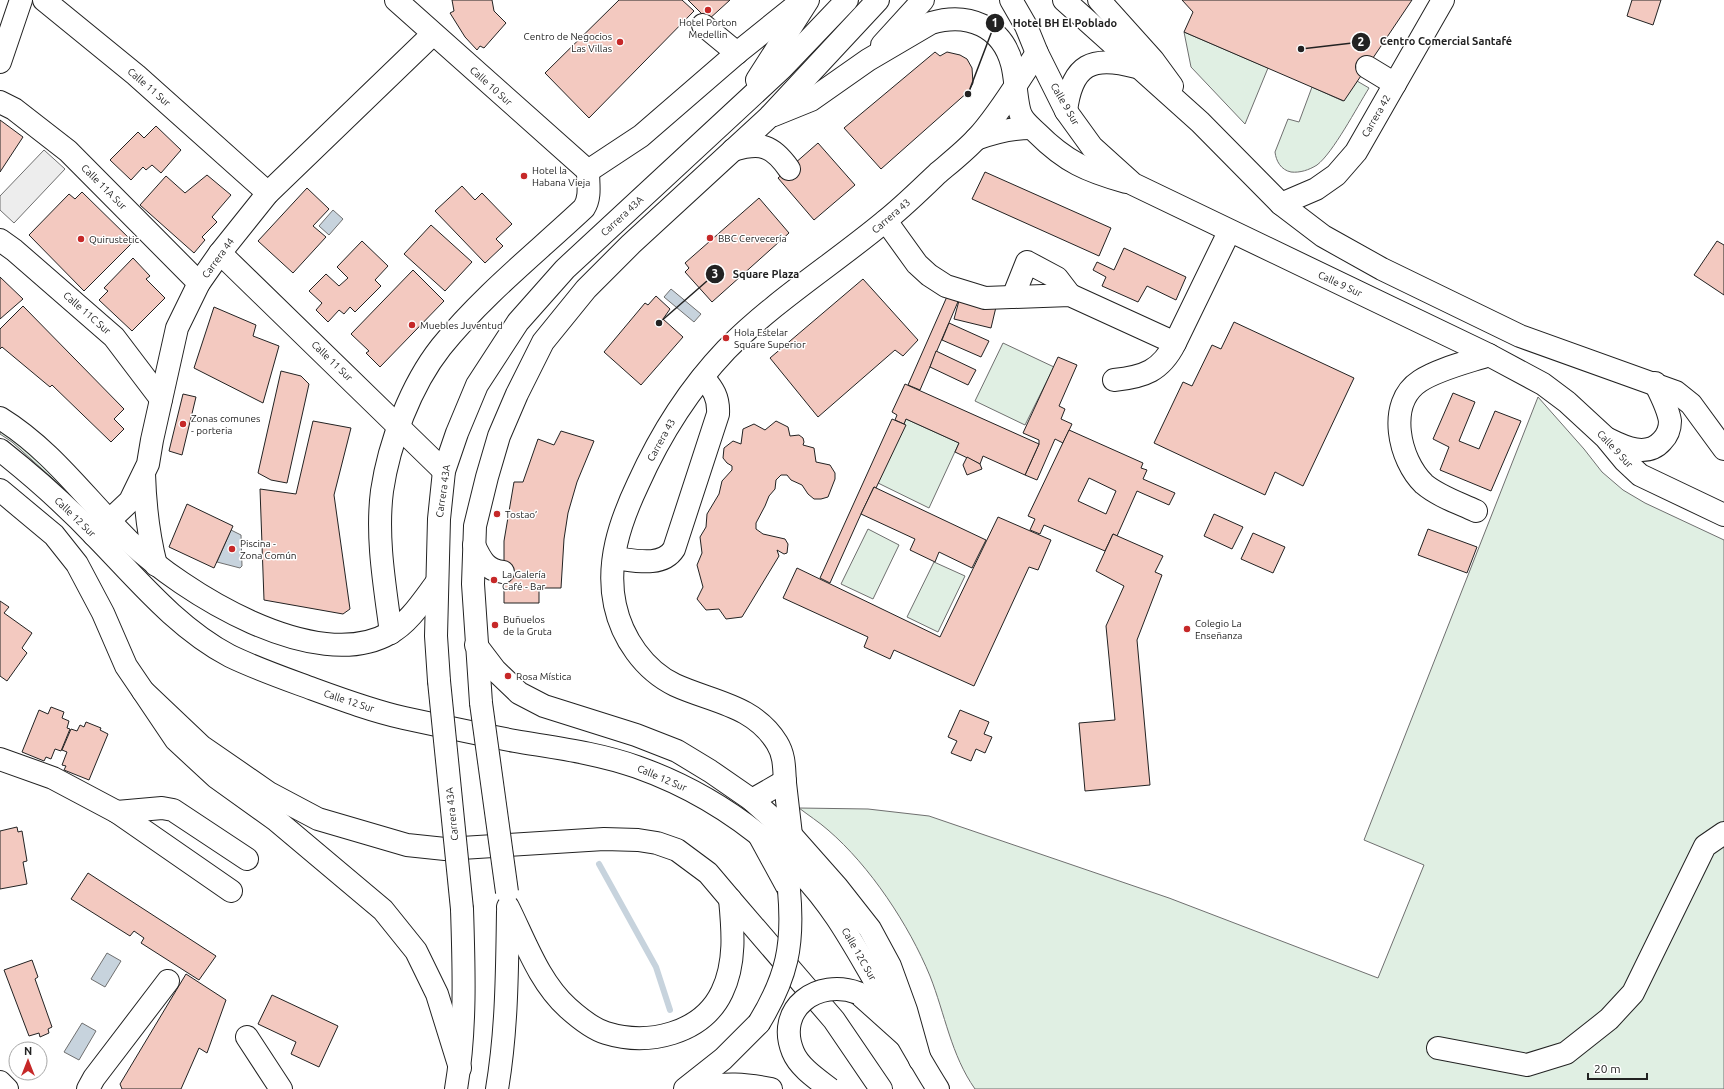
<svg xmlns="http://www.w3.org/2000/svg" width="1724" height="1089" viewBox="0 0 1724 1089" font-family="Ubuntu,sans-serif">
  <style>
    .green { fill: #e0efe3; stroke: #6f6f6f }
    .parking { fill: #ededed; stroke: #6f6f6f }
    .water { fill: #c7d3dd; stroke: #6f6f6f }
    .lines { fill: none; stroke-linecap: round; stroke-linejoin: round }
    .stream { stroke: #c7d3dd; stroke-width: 6 }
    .building { fill: #f3c9c0; stroke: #222; fill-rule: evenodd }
    .minor-casing { stroke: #222; stroke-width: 24 }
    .major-casing { stroke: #222; stroke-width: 24 }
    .minor { stroke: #fff; stroke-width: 22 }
    .major { stroke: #fff; stroke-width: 22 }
    .major-bridge-casing { stroke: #222; stroke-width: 24; stroke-linecap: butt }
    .major-bridge { stroke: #fff; stroke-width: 22 }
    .poi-dot { fill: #c62828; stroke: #fff; stroke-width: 1.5 }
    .labels { text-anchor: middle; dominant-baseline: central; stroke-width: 3; stroke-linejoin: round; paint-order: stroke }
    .poi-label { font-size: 10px; fill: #222; stroke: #fff; text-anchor: start }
    .street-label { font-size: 10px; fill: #222; stroke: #fff }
    .leader { fill: none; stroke: #222; stroke-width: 1.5 }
    .callout-dot { fill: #222; stroke: #fff; stroke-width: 1.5 }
    .mark-label { font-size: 12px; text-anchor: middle; font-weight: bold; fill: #fff }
    .callout-label { font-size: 11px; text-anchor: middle; font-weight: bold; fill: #222; stroke: #fff; stroke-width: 3; stroke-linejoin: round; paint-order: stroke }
  </style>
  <rect width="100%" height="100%" fill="#fff"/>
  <g class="green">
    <path d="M 1184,32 L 1268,68 L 1245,124 L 1191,67 Z"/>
    <path d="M 1357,81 L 1369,88 C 1357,107 1333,153 1317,165 C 1309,170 1300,173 1291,172 C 1281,170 1276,161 1275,152 L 1288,119 L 1299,122 L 1312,87 L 1343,101 Z"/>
    <path d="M 1003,343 L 1054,367 L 1025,425 L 975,401 Z"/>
    <path d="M 1538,397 L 1584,449 L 1602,472 L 1623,490 L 1645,503 L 1724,540 L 1724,1089 L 975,1089 C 951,1055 945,1014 930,976 C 909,925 870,866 828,830 C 819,822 808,815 799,808 L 868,809 L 929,816 L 1169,898 L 1378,978 L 1424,865 L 1364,840 Z"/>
    <path d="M 906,419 L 959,443 L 929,508 L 878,483 Z"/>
    <path d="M 0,426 L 17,437 L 73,497 L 12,442 L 0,434 Z"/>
    <path d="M 868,529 L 899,545 L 873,599 L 841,584 Z"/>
    <path d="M 934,562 L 965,576 L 938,632 L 907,617 Z"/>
  </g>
  <path class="parking" d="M 44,150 L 65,169 L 14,223 L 0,210 L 0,196 Z"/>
  <g class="water">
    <path d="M 333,210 L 343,219 L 329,235 L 319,226 Z"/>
    <path d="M 671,289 L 701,314 L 694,322 L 664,297 Z"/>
    <path d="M 231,530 L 241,535 L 242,566 L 240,568 L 217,562 Z"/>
    <path d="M 107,953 L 121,961 L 105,987 L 91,979 Z"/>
    <path d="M 82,1023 L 96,1031 L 79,1060 L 64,1052 Z"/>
  </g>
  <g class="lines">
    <path class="stream" d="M 599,864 L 656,967 L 670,1010"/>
  </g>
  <g class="building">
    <path d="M 452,0 L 492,0 L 494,11 L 506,23 L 484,48 L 480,46 L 477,50 L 465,37 L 450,13 L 454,11 Z"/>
    <path d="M 619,0 L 682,0 L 694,11 L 589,118 L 545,73 Z"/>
    <path d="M 688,0 L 730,0 L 708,20 Z"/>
    <path d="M 1182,0 L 1412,0 L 1344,101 L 1184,32 L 1193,12 Z"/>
    <path d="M 1632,0 L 1661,0 L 1653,25 L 1627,16 Z"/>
    <path d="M 935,52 L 940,56 L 947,52 L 960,55 L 967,59 L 972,68 L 973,83 L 969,91 L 881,169 L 844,128 Z"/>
    <path d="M 0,120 L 23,137 L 0,172 Z"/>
    <path d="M 156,126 L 181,150 L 161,173 L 152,165 L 146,170 L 143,167 L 131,180 L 110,160 L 138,132 L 144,138 Z"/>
    <path d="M 818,143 L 855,185 L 814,220 L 778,178 Z"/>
    <path d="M 985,172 L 1111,228 L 1099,256 L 972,199 Z"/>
    <path d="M 207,175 L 231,195 L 212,217 L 217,222 L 202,237 L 205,240 L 194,253 L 140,205 L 166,176 L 185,193 Z"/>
    <path d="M 462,186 L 475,200 L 482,193 L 512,224 L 496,239 L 503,246 L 485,263 L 435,211 Z"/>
    <path d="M 307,188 L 329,209 L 313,226 L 326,237 L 293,273 L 258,241 Z"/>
    <path d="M 82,192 L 133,242 L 84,291 L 29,235 L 69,194 L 75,199 Z"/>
    <path d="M 759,198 L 789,233 L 712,302 L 685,272 L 689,268 L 685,263 Z"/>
    <path d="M 431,225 L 472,262 L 445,291 L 404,254 Z"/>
    <path d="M 362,241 L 388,266 L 375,280 L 381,286 L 355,312 L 350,307 L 344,314 L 339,310 L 328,322 L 316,310 L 322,303 L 309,291 L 326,274 L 339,286 L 348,278 L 337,267 Z"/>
    <path d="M 1717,241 L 1724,245 L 1724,295 L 1694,275 Z"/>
    <path d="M 1124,248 L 1186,277 L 1176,300 L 1147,286 L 1138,302 L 1102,286 L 1106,277 L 1093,270 L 1097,262 L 1114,270 Z"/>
    <path d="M 133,258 L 150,276 L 146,279 L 165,298 L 132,331 L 99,300 L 108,291 L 104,288 Z"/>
    <path d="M 413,270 L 444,301 L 380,367 L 366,353 L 369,351 L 351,334 Z"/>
    <path d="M 0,277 L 23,299 L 0,319 Z"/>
    <path d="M 863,279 L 918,340 L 903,356 L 895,350 L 818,417 L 770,358 Z"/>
    <path d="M 949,292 L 960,297 L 920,390 L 908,385 Z"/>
    <path d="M 656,296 L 670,309 L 663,319 L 683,337 L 641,385 L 604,352 L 645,303 L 648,305 Z"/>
    <path d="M 960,297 L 996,307 L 991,328 L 954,319 Z"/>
    <path d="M 23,306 L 124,409 L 114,419 L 124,429 L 111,442 L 52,385 L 50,387 L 2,347 L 0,349 L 0,329 Z"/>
    <path d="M 214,307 L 256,325 L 253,336 L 279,346 L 263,403 L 194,368 Z"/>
    <path d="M 1234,322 L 1354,378 L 1303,486 L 1275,472 L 1265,495 L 1154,443 L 1183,382 L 1192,386 L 1212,345 L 1221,349 Z"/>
    <path d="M 949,323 L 989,341 L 981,357 L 942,340 Z"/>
    <path d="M 936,351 L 976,370 L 968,385 L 930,367 Z"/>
    <path d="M 1058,357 L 1077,365 L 1059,406 L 1065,409 L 1061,419 L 1072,424 L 1063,443 L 1055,439 L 1037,480 L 1025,475 L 1039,444 L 1039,440 L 1023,433 Z"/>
    <path d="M 281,371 L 301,376 L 309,384 L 287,483 L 271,480 L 258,473 Z"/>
    <path d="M 905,384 L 1039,444 L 1025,475 L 983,456 L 980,464 L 955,452 L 959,443 L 906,419 L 904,424 L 895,420 L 897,415 L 892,412 Z"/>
    <path d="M 1453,393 L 1475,402 L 1459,441 L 1479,449 L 1495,411 L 1521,421 L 1491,491 L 1440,470 L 1449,447 L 1433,439 Z"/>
    <path d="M 183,394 L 196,397 L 182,455 L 169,451 Z"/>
    <path d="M 892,419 L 906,425 L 876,488 L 874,487 L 861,514 L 830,583 L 820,578 Z"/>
    <path d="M 313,421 L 351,428 L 334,495 L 350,609 L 343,614 L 264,600 L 260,489 L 296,494 Z"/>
    <path d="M 776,421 L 788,427 L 790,436 L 799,435 L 803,438 L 804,442 L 803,445 L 814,448 L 816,462 L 830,465 L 835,473 L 835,479 L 828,497 L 821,499 L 814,499 L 808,494 L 802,485 L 791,480 L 787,475 L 781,475 L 776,480 L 775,489 L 769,496 L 765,506 L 756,523 L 756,529 L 763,534 L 785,539 L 788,544 L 787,553 L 784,554 L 777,550 L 779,556 L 742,617 L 726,619 L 719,609 L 706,610 L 697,599 L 703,587 L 697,565 L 702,553 L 700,537 L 706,527 L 707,514 L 719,494 L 722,481 L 732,470 L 732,466 L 727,463 L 723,458 L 724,448 L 733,441 L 741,444 L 743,429 L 754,424 L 765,430 Z"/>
    <path d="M 1069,430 L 1143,463 L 1141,468 L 1147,470 L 1143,479 L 1175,493 L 1169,505 L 1137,491 L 1117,536 L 1113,534 L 1105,551 L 1044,525 L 1040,534 L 1030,530 L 1035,519 L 1028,516 ZM 1089,478 L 1116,491 L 1106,514 L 1078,501 Z"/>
    <path d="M 561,431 L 594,441 L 577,482 L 568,513 L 564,539 L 561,588 L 539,588 L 539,603 L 504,603 L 504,541 L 514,482 L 523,482 L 538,439 L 554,445 Z"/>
    <path d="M 967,457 L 980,464 L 982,469 L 967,475 L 963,465 Z"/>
    <path d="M 874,487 L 986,540 L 972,568 L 939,552 L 935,562 L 910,550 L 915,539 L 861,514 Z"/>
    <path d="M 187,504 L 233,526 L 214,568 L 169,547 Z"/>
    <path d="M 1214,514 L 1243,527 L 1232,549 L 1204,536 Z"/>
    <path d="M 998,517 L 1051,540 L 1038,570 L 1029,567 L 974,686 L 894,650 L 890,659 L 864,647 L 868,637 L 783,598 L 797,568 L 940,637 Z"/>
    <path d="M 1428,529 L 1477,547 L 1467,573 L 1418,555 Z"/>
    <path d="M 1253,533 L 1285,547 L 1273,573 L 1241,559 Z"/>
    <path d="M 1113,534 L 1163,556 L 1155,572 L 1162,575 L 1137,640 L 1150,785 L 1085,791 L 1079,723 L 1115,720 L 1106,626 L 1124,586 L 1096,571 Z"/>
    <path d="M 0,601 L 9,607 L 4,613 L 32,633 L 22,648 L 27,653 L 7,681 L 0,676 Z"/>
    <path d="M 51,707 L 64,712 L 62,718 L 69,721 L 67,728 L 70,729 L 61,751 L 55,749 L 51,759 L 46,757 L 44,761 L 22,752 L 39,710 L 48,714 Z"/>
    <path d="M 960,710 L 989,722 L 984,734 L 992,737 L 985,753 L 976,749 L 971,761 L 951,753 L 957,741 L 948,737 Z"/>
    <path d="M 86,722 L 101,728 L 100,730 L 108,734 L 89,780 L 64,770 L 66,766 L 62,765 L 67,752 L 62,750 L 71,729 L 77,731 L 80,725 L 84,727 Z"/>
    <path d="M 17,827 L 18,832 L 22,831 L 27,861 L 23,862 L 27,884 L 0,889 L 0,831 Z"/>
    <path d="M 88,873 L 216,956 L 199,980 L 141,943 L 144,938 L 134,931 L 130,936 L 71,899 Z"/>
    <path d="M 32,960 L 38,977 L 35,979 L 52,1027 L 48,1029 L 49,1033 L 40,1037 L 39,1033 L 29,1036 L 4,970 Z"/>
    <path d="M 186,974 L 226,1000 L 207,1053 L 199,1048 L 181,1089 L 122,1089 L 120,1084 Z"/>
    <path d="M 272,995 L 338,1026 L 319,1067 L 291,1054 L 296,1042 L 258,1024 Z"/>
  </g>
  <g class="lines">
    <g class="minor-casing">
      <g id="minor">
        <path d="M 44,0 L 136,75 L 268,193"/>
        <path d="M 396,0 L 588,171"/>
        <path d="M 703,25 L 737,53"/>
        <path d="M 0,62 L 21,0"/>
        <path d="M 1367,67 L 1395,84"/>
        <path d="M 0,102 L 14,109 L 68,151 L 199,283"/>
        <path d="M 976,139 C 995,132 1011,128 1031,128"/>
        <path d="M 733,150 C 761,142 772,145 789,169"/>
        <path d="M 588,171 L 641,136 L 737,53 L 803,0"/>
        <path d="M 1281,204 L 1316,189 L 1336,175 L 1356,152 L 1443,0"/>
        <path d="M 886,221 L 917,264 L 929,275 L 946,286 L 985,298 L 1070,295 L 1175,343 L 1229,232"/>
        <path d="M 0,240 L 14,250 L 114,337 L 161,399"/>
        <path d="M 220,253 L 444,471"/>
        <path d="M 1013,297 L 1027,262 L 1057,278 L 1070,295"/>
        <path d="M 1114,380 C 1144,377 1161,371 1175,343"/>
        <path d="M 0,418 C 52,450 86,499 129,541 C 182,592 316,676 390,633 C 409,623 424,599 437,582"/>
        <path d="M 0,450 C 34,477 67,506 97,538 C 138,580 177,628 230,656 C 257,669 286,679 313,689 C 343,700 373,711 404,718 C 441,726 478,734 515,741 C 556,748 598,753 637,767 C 699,789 755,826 801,873 C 833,906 852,942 875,981 C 896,1017 916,1054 938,1089"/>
        <path d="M 144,474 C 145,505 148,534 156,565"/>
        <path d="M 0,490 L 54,535 L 77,564 L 103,613 L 126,666 L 143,691 L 201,746 L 269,793 L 318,819 L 407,845 L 445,849 L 604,839 L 638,840 L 657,843 L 677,850 L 708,873 L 730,899 L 834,1020 L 881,1089"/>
        <path d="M 1476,511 C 1459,503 1438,496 1424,484 C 1399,460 1386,403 1420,381 C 1438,369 1468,362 1489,355"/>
        <path d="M 94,535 L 130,501 L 148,464 L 152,440 L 177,328 L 199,283 L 220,253 L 268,193 L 433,34"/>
        <path d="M 474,545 C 481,560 486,570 503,572"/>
        <path d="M 614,558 C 633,560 662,568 674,549 L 718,414 C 719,397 713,389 703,377"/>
        <path d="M 391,633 C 385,587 376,538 382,491 C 389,443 411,385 441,347 C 482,296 536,253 584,208 C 591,197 588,184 588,171"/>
        <path d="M 0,759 L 53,778 L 117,812 L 231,891"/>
        <path d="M 752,800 L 785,781"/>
        <path d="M 117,812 L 162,808 L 173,810 L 247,859"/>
        <path d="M 791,835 C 789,818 787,800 785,783 C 784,769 785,756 777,743 C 754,705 712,702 675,685 C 644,670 622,638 615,605 C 606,563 620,522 638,484 C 660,435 689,389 726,350 C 773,302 832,265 884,222 C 903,207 920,190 938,173 C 951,162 965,151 977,138 C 1000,113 1018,81 1037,53"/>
        <path d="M 247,1037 L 281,1089"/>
        <path d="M 1438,1048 L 1527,1065 L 1566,1053 L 1609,1019 L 1633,993 L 1705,846 L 1724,833"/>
        <path d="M 0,1082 L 7,1089"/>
        <path d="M 88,1089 L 94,1078 L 168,981"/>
      </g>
    </g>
    <g class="major-casing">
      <g id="major">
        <path d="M 1011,0 L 1026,26 L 1037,53 L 1066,111 L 1092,147 L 1133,184 L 1489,355 L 1543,384 L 1567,402 L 1606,438 L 1625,461 L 1640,475 L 1724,515"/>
        <path d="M 1064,0 L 1200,122 L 1281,204 L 1323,236 L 1382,269 L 1520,336 L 1676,392 L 1691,404 L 1724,449"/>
        <path d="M 1099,0 L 1153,60 L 1172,86"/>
        <path d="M 882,45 L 923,0"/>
        <path d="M 757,80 L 808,0"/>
        <path d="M 1066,111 C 1072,64 1092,55 1136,67"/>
        <path d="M 774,115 L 811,100 L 868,60 L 931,23 C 968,12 1002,26 1012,64 C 1016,78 1016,105 1021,115 C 1024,122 1032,128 1037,133 C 1066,162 1087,171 1126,182"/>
        <path d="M 1608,439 C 1624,447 1647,458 1662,441 C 1667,436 1670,429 1670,421 C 1668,408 1661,395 1655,383"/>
        <path d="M 476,645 L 495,670 L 519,693 L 544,706 L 636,735 L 677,751 L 710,771 L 752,800 L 791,835 L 837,887 L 870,929 L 890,966 L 906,1010 L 920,1060"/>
        <path d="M 439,681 L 436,636 L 439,519 L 444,471 L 457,433 L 477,385 L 518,322 L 565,269 L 782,68 L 847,0"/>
        <path d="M 143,691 L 176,740 L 216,777 L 276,820 L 383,910 L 416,951 L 437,994 L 460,1068"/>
        <path d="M 481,703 L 473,584 L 475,526 L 487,477 L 499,436 L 517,394 L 543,342 L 586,289 L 631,244 L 769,117 L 878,0"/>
        <path d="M 759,835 L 789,890"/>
        <path d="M 508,907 C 525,941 539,982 568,1008 C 578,1017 593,1029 606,1033 C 648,1046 702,1034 722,992 C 736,963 733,930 730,899"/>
        <path d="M 858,993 L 906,1036"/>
        <path d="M 456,1089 C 466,1030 464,969 462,909"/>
        <path d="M 497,1089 C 507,1030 507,971 508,912"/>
        <path d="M 685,1089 L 723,1059 L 759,1023"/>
        <path d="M 699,1089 C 724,1082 746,1084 771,1089"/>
      </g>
    </g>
    <use href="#minor" class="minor"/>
    <use href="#major" class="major"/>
    <g class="major-bridge-casing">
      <g id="major-bridge">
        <path d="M 439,681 L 462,909"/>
        <path d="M 481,703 L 507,892"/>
        <path d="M 759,1023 C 787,977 794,945 789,890"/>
        <path d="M 830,1089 C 817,1079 799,1067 793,1052 C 775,1008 818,978 858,993"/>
      </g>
    </g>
    <use href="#major-bridge" class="major-bridge"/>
  </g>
  <g class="poi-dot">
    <circle cx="708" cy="10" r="4"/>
    <circle cx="620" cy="42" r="4"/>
    <circle cx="524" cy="176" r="4"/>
    <circle cx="710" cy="238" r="4"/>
    <circle cx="81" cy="239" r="4"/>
    <circle cx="412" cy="325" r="4"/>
    <circle cx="726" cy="338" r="4"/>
    <circle cx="183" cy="424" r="4"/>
    <circle cx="497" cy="514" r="4"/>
    <circle cx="232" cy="549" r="4"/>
    <circle cx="494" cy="580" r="4"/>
    <circle cx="495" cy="625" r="4"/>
    <circle cx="1187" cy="629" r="4"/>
    <circle cx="508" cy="676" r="4"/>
  </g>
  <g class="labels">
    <g class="poi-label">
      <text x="708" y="22" text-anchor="middle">Hotel Porton<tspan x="708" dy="12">Medellin</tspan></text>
      <text x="612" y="36" text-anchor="end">Centro de Negocios<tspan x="612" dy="12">Las Villas</tspan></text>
      <text x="532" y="170">Hotel la<tspan x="532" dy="12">Habana Vieja</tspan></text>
      <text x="718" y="238">BBC Cervecería</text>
      <text x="89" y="239">Quirustetic</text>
      <text x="420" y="325">Muebles Juventud</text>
      <text x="734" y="332">Hola Estelar<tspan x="734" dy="12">Square Superior</tspan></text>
      <text x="191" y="418">Zonas comunes<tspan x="191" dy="12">- porteria</tspan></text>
      <text x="505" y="514">Tostao’</text>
      <text x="240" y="543">Piscina -<tspan x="240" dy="12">Zona Común</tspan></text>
      <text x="502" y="574">La Galería<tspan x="502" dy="12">Café - Bar</tspan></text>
      <text x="503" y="619">Buñuelos<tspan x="503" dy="12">de la Gruta</tspan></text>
      <text x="1195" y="623">Colegio La<tspan x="1195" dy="12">Enseñanza</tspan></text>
      <text x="516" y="676">Rosa Mística</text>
    </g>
    <g class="street-label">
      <text transform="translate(491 86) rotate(42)">Calle 10 Sur</text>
      <text transform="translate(149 87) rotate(41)">Calle 11 Sur</text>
      <text transform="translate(1065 104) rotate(60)">Calle 9 Sur</text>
      <text transform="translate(1376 116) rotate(-60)">Carrera 42</text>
      <text transform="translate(104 187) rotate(45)">Calle 11A Sur</text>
      <text transform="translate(622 216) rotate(-43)">Carrera 43A</text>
      <text transform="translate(891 216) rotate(-41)">Carrera 43</text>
      <text transform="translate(218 258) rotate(-54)">Carrera 44</text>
      <text transform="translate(1340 284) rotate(25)">Calle 9 Sur</text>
      <text transform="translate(87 313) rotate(41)">Calle 11C Sur</text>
      <text transform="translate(332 361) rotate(44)">Calle 11 Sur</text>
      <text transform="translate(661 440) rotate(-61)">Carrera 43</text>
      <text transform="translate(1615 449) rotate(47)">Calle 9 Sur</text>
      <text transform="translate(443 491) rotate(-82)">Carrera 43A</text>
      <text transform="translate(75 517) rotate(44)">Calle 12 Sur</text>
      <text transform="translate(349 701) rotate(18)">Calle 12 Sur</text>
      <text transform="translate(662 778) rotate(23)">Calle 12 Sur</text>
      <text transform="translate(452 814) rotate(-96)">Carrera 43A</text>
      <text transform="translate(859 954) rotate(60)">Calle 12C Sur</text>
    </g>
  </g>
  <path class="leader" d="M968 94L995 23M1301 49L1361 42M659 323L715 274"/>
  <g class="callout-dot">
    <circle cx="968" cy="94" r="4"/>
    <circle cx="1301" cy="49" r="4"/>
    <circle cx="659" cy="323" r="4"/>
    <circle cx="995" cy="23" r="10"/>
    <circle cx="1361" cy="42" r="10"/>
    <circle cx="715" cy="274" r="10"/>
  </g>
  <g class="mark-label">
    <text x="995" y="27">1</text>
    <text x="1361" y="46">2</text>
    <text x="715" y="278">3</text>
  </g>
  <g class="callout-label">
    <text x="1065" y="27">Hotel BH El Poblado</text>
    <text x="1446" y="45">Centro Comercial Santafé</text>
    <text x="766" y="278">Square Plaza</text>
  </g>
  <g transform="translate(28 1061)"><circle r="19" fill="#ffffff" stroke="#a7a7a7"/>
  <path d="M0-3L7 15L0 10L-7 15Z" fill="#c62828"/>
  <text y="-6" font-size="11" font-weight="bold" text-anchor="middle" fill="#222222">N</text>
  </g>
  <path d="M1588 1073v6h59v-6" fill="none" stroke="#222222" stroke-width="2"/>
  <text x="1594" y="1073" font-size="12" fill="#222222" stroke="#ffffff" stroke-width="3" paint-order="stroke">20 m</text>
</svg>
